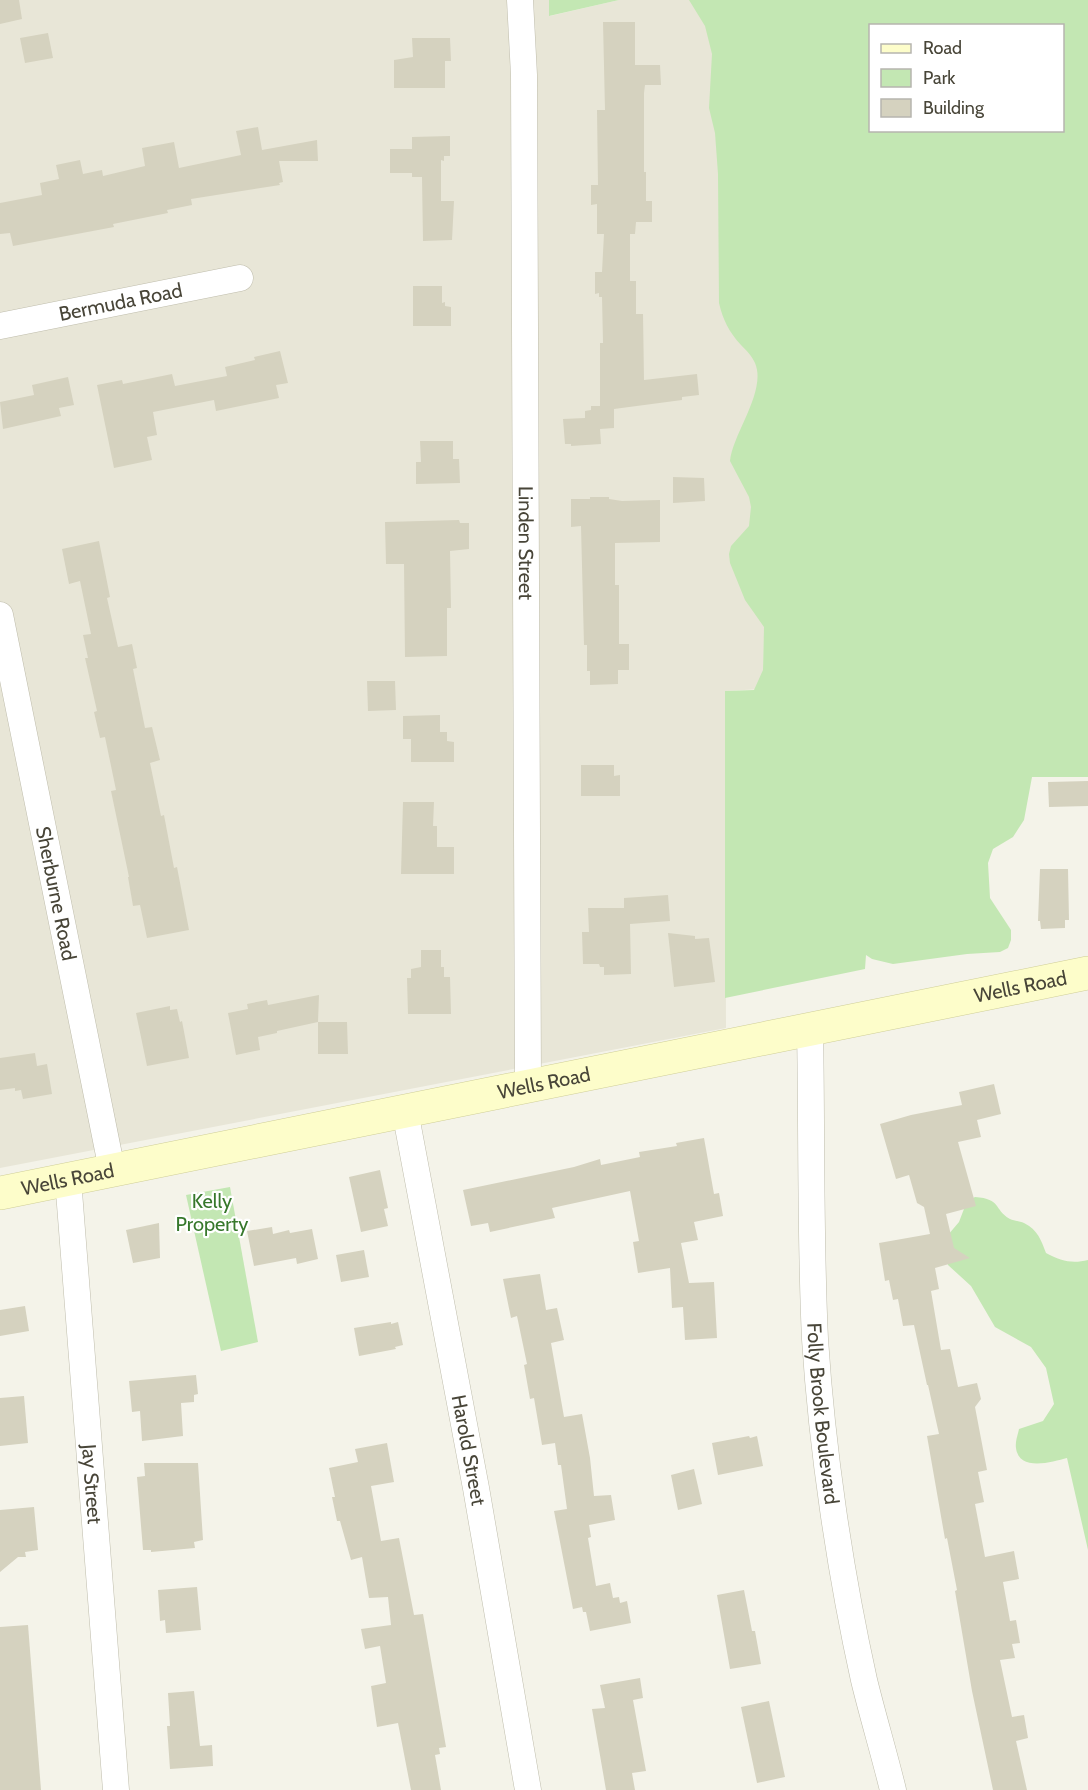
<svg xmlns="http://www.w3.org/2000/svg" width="1088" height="1790" viewBox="0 0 1088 1790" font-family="Cabin,sans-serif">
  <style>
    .residential { fill: #e8e6d7 }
    .green { fill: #c3e7b3; fill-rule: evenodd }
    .building { fill: #d5d2bf }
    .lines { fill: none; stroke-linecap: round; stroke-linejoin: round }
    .minor-casing { stroke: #bfbdac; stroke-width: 27 }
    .secondary-casing { stroke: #cfce98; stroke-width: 34 }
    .minor { stroke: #fff; stroke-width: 26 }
    .secondary { stroke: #fdfdca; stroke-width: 33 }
    .labels { text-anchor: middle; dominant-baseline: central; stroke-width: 4.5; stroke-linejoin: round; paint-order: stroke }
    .street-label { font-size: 20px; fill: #484538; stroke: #fff }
    .park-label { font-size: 20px; fill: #37782c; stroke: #fff }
  </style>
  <rect width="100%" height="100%" fill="#f4f3e9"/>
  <path class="residential" d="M 0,0 L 549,0 L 550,16 L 619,0 L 716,0 L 771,266 L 763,689 L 725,691 L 726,1028 L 0,1168 Z"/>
  <g class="green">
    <path d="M 549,0 L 619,0 L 549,16 Z"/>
    <path d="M 689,0 L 1088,0 L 1088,777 L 1032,777 L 1024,820 L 1013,837 L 993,849 L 988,863 L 990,898 L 1011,930 L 1011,940 L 1008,948 L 1000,952 L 967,954 L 893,964 L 872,959 L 866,955 L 865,969 L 725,998 L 725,691 L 754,690 L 763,670 L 764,627 L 745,600 L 730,563 L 729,554 L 731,546 L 749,526 L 751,507 L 749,497 L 730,461 C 733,433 767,391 755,363 C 752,356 746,350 741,345 C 729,332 723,320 719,303 L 718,174 L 715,133 L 709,108 L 712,54 L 705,26 ZM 870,26 L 1062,26 L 1062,130 L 870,130 Z"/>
    <path d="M 230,1187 L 258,1342 L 221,1351 L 186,1195 Z"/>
    <path d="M 975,1197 C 1002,1199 993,1209 1010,1219 C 1014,1221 1020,1221 1024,1223 C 1038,1230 1041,1240 1046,1253 C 1061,1261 1072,1264 1088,1260 L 1088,1550 L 1067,1458 C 1052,1462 1019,1472 1016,1448 C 1015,1442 1018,1434 1019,1429 L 1043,1421 L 1054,1404 L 1046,1368 L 1031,1347 L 995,1327 L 971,1286 L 948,1265 L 942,1242 L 959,1222 L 967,1201 Z"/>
  </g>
  <g class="building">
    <path d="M 0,0 L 19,0 L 22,19 L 0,24 Z"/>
    <path d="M 603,22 L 635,22 L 635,65 L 660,65 L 661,85 L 645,85 L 644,93 L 644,172 L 646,172 L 646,201 L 652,201 L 652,222 L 636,222 L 635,234 L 630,234 L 630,281 L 636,281 L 636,314 L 643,314 L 644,380 L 697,374 L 699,395 L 682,397 L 682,400 L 614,409 L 614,428 L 600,429 L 601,444 L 571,446 L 571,444 L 565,444 L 563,419 L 585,418 L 585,411 L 591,410 L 591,406 L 600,406 L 600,343 L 603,343 L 602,297 L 599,297 L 599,293 L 595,294 L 595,272 L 602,272 L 604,234 L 597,234 L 597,204 L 591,205 L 591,185 L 598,185 L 597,110 L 605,110 Z"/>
    <path d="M 48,33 L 53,58 L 25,63 L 20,38 Z"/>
    <path d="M 412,38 L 450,38 L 451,61 L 445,61 L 445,88 L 394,88 L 394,60 L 413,57 Z"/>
    <path d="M 258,127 L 262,150 L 317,140 L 318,161 L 279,161 L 283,182 L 279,183 L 280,185 L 191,199 L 192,205 L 167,210 L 168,213 L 113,224 L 114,227 L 13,246 L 10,233 L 0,234 L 0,203 L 42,195 L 40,183 L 59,179 L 56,165 L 80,160 L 83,174 L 102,170 L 103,176 L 145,166 L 142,148 L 174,142 L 179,168 L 241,155 L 236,131 Z"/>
    <path d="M 450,136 L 450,156 L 444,156 L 444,161 L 441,160 L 441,201 L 454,201 L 452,240 L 423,241 L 422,177 L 412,177 L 412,173 L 390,173 L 390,149 L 412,149 L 412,137 Z"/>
    <path d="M 413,286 L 442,286 L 442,303 L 445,302 L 445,306 L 451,307 L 451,326 L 413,326 Z"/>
    <path d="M 280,351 L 288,383 L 276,385 L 279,398 L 216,411 L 214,400 L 153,412 L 157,435 L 147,437 L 152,460 L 114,468 L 97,385 L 122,380 L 123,384 L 172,374 L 175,386 L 227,376 L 225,367 L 255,360 L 254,357 Z"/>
    <path d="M 68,377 L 74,405 L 59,408 L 61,416 L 3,429 L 0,402 L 34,395 L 32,385 Z"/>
    <path d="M 420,441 L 453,441 L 453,459 L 459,459 L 460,483 L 416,484 L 416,462 L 421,462 Z"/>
    <path d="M 673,477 L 704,478 L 705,501 L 673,503 Z"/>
    <path d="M 590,497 L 609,497 L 609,499 L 622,501 L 660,500 L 660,542 L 615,543 L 615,585 L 619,585 L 619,644 L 629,644 L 629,670 L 618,670 L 618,684 L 590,685 L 590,671 L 587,671 L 587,645 L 584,645 L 581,526 L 571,527 L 571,499 L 590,499 Z"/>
    <path d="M 459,520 L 460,523 L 469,523 L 469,549 L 450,551 L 451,608 L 447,608 L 447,656 L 405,657 L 404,564 L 386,564 L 385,522 Z"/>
    <path d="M 99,541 L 110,597 L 107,598 L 118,647 L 132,644 L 137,668 L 133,669 L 145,728 L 152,727 L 160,760 L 150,763 L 161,816 L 164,815 L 174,868 L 177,867 L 189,930 L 147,938 L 140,905 L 133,906 L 128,877 L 129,877 L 111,791 L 116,790 L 105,737 L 100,738 L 94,712 L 97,711 L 85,658 L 88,658 L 83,635 L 91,634 L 80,581 L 69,584 L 62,549 Z"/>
    <path d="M 367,681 L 395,681 L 396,710 L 368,711 Z"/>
    <path d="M 440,715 L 440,732 L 447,732 L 447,741 L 454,742 L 454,762 L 411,762 L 411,739 L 403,739 L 403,716 Z"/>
    <path d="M 581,765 L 614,765 L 614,776 L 620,775 L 620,796 L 581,796 Z"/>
    <path d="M 1088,781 L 1088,806 L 1049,807 L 1048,782 Z"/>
    <path d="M 403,802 L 434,802 L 433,826 L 437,826 L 437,847 L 454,847 L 454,874 L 401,874 Z"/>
    <path d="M 1040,869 L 1068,869 L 1069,920 L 1065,920 L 1065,928 L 1041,929 L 1040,921 L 1038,921 Z"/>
    <path d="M 668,895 L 670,921 L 630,924 L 631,974 L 604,975 L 604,967 L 600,967 L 599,964 L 583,964 L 582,932 L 589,932 L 588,908 L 624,908 L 624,898 Z"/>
    <path d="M 668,933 L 695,936 L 695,939 L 709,938 L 715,982 L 674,987 Z"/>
    <path d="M 421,950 L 441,950 L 441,967 L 444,967 L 444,977 L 450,977 L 451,1014 L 408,1014 L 407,978 L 411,978 L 411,969 L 421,967 Z"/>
    <path d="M 319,995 L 318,1022 L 347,1022 L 348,1054 L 318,1054 L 318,1022 L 277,1031 L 277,1033 L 258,1037 L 260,1050 L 236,1055 L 228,1013 L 248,1009 L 247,1004 L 267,1000 L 268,1005 Z"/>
    <path d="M 170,1006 L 170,1010 L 177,1009 L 180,1022 L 182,1021 L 189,1058 L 147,1066 L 136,1013 Z"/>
    <path d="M 35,1053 L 37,1066 L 47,1064 L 52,1094 L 23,1099 L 21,1090 L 15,1091 L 15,1088 L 0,1090 L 0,1058 Z"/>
    <path d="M 994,1084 L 1001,1114 L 977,1120 L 981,1137 L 958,1142 L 976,1206 L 946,1214 L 954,1248 L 970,1258 L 935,1268 L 939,1289 L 931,1291 L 941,1350 L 950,1349 L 958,1387 L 977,1383 L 981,1399 L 975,1407 L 987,1470 L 978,1472 L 984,1502 L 975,1504 L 985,1557 L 1014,1551 L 1019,1579 L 1003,1582 L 1010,1621 L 1016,1620 L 1020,1643 L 1012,1644 L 1015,1658 L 1000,1660 L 1012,1717 L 1024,1715 L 1028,1738 L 1016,1741 L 1027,1790 L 993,1790 L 972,1691 L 955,1591 L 957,1590 L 947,1538 L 945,1539 L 927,1436 L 939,1434 L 928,1385 L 927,1385 L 914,1325 L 903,1326 L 898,1299 L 893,1300 L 889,1280 L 885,1281 L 879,1243 L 930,1234 L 924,1207 L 917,1203 L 909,1175 L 896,1179 L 880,1124 L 911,1115 L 962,1105 L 959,1092 Z"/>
    <path d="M 704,1138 L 714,1194 L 719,1193 L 723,1216 L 694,1222 L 698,1240 L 681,1243 L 689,1283 L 714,1282 L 717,1338 L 685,1340 L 683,1307 L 672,1308 L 670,1268 L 638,1273 L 633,1242 L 639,1241 L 630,1191 L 552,1208 L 555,1218 L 490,1232 L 488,1223 L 471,1226 L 463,1190 L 574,1167 L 600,1159 L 601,1165 L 640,1157 L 639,1152 L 677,1146 L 676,1143 Z"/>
    <path d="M 380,1170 L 388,1208 L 384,1209 L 388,1226 L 361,1232 L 349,1177 Z"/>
    <path d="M 159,1223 L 160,1258 L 133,1263 L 126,1230 Z"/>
    <path d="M 272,1227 L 273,1234 L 289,1230 L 290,1233 L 312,1229 L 318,1259 L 297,1264 L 296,1258 L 254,1266 L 247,1231 Z"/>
    <path d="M 364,1250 L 369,1277 L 341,1282 L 336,1255 Z"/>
    <path d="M 540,1274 L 546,1310 L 557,1308 L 564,1340 L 551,1343 L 564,1417 L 582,1414 L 590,1458 L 594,1496 L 611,1495 L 615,1520 L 589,1525 L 591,1537 L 588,1538 L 596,1586 L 610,1583 L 613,1598 L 619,1597 L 620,1603 L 627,1601 L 631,1623 L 590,1631 L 586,1612 L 583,1612 L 582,1607 L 573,1609 L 554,1511 L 567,1509 L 561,1465 L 558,1465 L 555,1443 L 542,1445 L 534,1398 L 530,1399 L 524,1365 L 527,1364 L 517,1316 L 511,1318 L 503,1279 Z"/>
    <path d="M 25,1306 L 29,1331 L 0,1336 L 0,1310 Z"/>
    <path d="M 391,1322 L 391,1324 L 398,1322 L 403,1345 L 395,1347 L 396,1349 L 359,1356 L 354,1328 Z"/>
    <path d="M 196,1375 L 198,1394 L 194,1395 L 194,1402 L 181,1403 L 183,1436 L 142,1441 L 140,1411 L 132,1412 L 129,1381 Z"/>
    <path d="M 24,1396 L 28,1443 L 0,1446 L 0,1398 Z"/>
    <path d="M 749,1436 L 750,1438 L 757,1436 L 763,1466 L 718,1475 L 712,1443 Z"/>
    <path d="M 387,1443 L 394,1482 L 371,1486 L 381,1541 L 399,1538 L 414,1615 L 423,1614 L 446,1747 L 439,1748 L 440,1754 L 435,1755 L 441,1790 L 411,1790 L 398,1723 L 377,1727 L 371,1686 L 386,1683 L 380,1646 L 365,1649 L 361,1629 L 391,1625 L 388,1597 L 369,1598 L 362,1557 L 351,1560 L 340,1521 L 337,1521 L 332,1497 L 335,1497 L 329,1468 L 358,1462 L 355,1449 Z"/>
    <path d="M 144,1463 L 198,1463 L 203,1540 L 194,1542 L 195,1548 L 151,1552 L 151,1550 L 143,1550 L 137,1477 L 145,1476 Z"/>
    <path d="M 694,1469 L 702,1504 L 678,1510 L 671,1475 Z"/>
    <path d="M 34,1507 L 38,1550 L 25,1552 L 26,1557 L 18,1557 L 0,1572 L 0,1510 Z"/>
    <path d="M 197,1587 L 201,1630 L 166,1633 L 165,1620 L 160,1621 L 158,1590 Z"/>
    <path d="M 744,1590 L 752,1631 L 755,1631 L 761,1664 L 730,1669 L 717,1595 Z"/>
    <path d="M 28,1625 L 41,1790 L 0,1790 L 0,1627 Z"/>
    <path d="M 640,1678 L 643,1698 L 633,1700 L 646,1771 L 632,1773 L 635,1790 L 606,1790 L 592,1709 L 605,1708 L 600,1685 Z"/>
    <path d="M 194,1691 L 200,1746 L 212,1745 L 213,1766 L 170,1769 L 167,1726 L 170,1726 L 168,1693 Z"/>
    <path d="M 769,1701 L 785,1777 L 757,1783 L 741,1707 Z"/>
  </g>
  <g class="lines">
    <g class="minor-casing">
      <g id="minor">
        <path id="s1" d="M 520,0 L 524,75 L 528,1086"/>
        <path id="s2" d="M 0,326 L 240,278"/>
        <path id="s3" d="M 0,615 L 112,1170"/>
        <path id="s4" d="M 810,1030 C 812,1132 810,1236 815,1339 C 822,1449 840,1572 864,1680 C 873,1717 884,1753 893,1790"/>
        <path id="s5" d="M 405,1111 L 476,1488 L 528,1790"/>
        <path id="s6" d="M 68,1179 L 116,1790"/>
      </g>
    </g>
    <g class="secondary-casing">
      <g id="secondary">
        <path id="s7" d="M 0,1193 L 1088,973"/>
      </g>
    </g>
    <use href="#minor" class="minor"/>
    <use href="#secondary" class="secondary"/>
  </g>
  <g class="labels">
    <g class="street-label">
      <text stroke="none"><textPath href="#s2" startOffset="123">Bermuda Road</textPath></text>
      <text stroke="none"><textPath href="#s1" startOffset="543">Linden Street</textPath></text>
      <text stroke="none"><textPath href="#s3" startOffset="284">Sherburne Road</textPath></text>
      <text stroke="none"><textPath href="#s7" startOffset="1041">Wells Road</textPath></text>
      <text stroke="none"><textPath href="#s7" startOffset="555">Wells Road</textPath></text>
      <text stroke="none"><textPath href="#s7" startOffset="69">Wells Road</textPath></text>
      <text stroke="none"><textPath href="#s4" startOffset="384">Folly Brook Boulevard</textPath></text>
      <text stroke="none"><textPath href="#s5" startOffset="345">Harold Street</textPath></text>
      <text stroke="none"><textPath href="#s6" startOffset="306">Jay Street</textPath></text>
    </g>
    <g class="park-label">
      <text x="212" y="1201">Kelly<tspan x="212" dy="23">Property</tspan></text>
    </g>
  </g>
  <rect x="869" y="24" width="195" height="108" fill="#ffffff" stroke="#b6b5af" stroke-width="1.5"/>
  <rect x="881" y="44" width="30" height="9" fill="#fdfdca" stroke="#b6b5af" stroke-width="1.5"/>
  <text x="923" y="54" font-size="18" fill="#484538">Road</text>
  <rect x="881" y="69" width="30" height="18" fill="#c3e7b3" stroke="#b6b5af" stroke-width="1.5"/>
  <text x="923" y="84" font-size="18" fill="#484538">Park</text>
  <rect x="881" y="99" width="30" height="18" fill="#d5d2bf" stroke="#b6b5af" stroke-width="1.5"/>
  <text x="923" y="114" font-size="18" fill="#484538">Building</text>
</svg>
